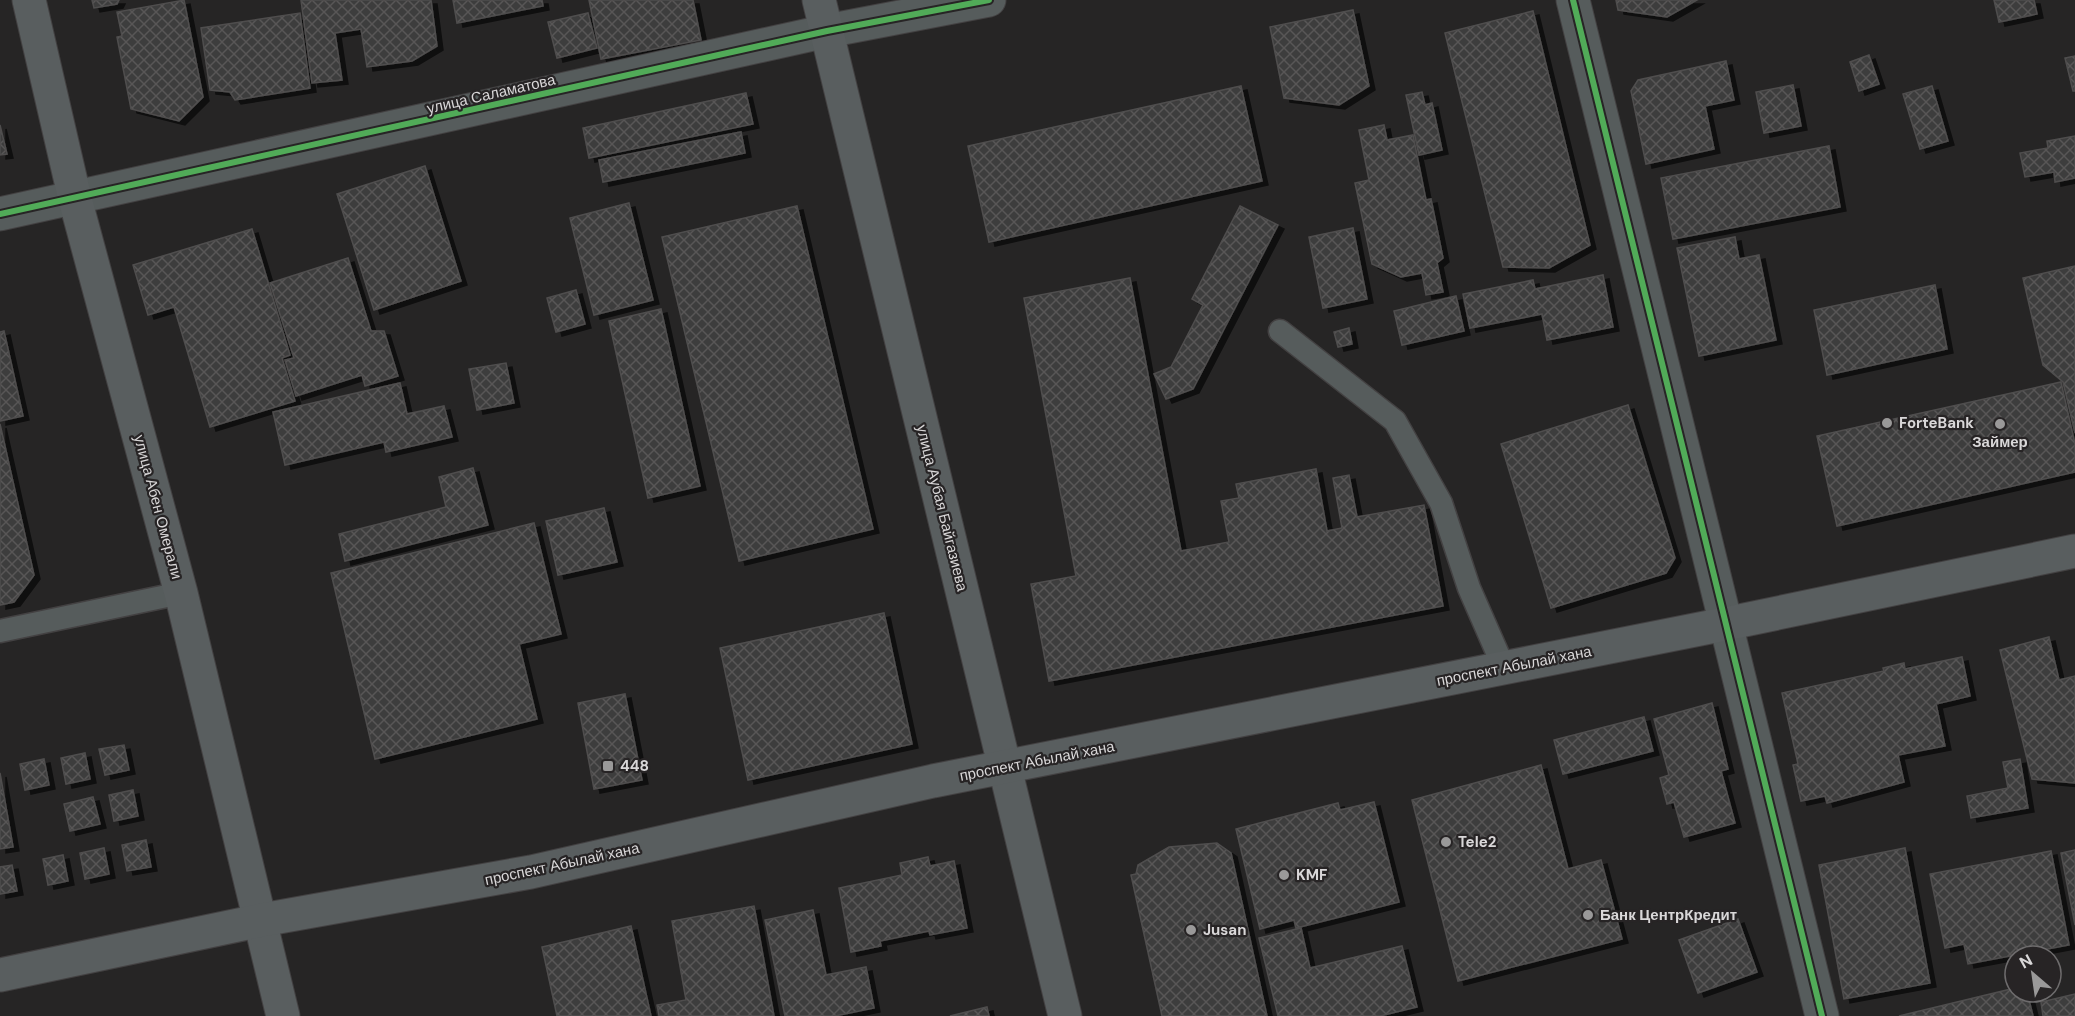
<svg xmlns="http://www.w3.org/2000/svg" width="2075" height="1016" viewBox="0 0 2075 1016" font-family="'DM Sans',sans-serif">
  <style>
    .building { fill: url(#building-cross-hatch); stroke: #4f4e4e; stroke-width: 1.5; filter: url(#shadow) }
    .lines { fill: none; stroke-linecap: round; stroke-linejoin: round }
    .service-casing { stroke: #434142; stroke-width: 25 }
    .minor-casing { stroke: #434142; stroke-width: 35 }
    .secondary-casing { stroke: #434142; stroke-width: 35 }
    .service { stroke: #565c5c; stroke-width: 22 }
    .minor { stroke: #565c5c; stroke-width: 33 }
    .secondary { stroke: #595e5f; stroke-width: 33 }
    .cycleway-casing { stroke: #272425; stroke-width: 10 }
    .cycleway { stroke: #51ab58; stroke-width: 6 }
    .poi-dot { fill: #9a9999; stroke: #272425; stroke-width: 2 }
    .labels { text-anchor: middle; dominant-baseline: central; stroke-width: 4.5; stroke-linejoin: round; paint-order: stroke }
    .street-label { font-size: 15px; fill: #d9d7d8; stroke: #272425 }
    .poi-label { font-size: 15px; font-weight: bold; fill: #d9d7d8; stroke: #272425; text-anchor: start }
  </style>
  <defs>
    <pattern id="building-cross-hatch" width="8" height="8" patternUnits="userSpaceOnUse" patternTransform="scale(1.5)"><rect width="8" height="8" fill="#3d3c3c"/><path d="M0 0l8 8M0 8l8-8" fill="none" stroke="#585757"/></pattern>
    <filter id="shadow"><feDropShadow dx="6" dy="4" stdDeviation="0" flood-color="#0009"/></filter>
  </defs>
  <rect width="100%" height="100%" fill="#262525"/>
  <g class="building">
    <path d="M 92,0 L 119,0 L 117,4 L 94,8 Z"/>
    <path d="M 184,0 L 203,97 L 179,121 L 131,109 L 117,37 L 122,36 L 117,12 Z"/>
    <path d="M 301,0 L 431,0 L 437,46 L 412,61 L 367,67 L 361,29 L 335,33 L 342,80 L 312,83 Z"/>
    <path d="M 453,0 L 542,0 L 543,6 L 457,23 Z"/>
    <path d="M 589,0 L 693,0 L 701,40 L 601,59 Z"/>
    <path d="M 1616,0 L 1697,0 L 1667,17 L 1618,10 Z"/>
    <path d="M 1994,0 L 2034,0 L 2037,14 L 1999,22 Z"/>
    <path d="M 1353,10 L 1369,86 L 1339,105 L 1284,98 L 1270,27 Z"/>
    <path d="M 1533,11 L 1590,245 L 1549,268 L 1503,267 L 1445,33 Z"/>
    <path d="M 300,13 L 310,88 L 235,100 L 230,92 L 210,90 L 201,28 Z"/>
    <path d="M 588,13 L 597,48 L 557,58 L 548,22 Z"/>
    <path d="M 1869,55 L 1879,84 L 1859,91 L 1850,62 Z"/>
    <path d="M 2075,56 L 2075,91 L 2073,91 L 2065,58 Z"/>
    <path d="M 1726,61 L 1734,100 L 1705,106 L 1714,149 L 1646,164 L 1631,91 L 1638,80 Z"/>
    <path d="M 1793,85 L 1801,126 L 1764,133 L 1756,92 Z"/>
    <path d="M 1241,86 L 1262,181 L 989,242 L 968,146 Z"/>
    <path d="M 1932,86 L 1948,141 L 1920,149 L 1903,94 Z"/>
    <path d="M 1422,92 L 1425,105 L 1432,103 L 1442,150 L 1419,155 L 1406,95 Z"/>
    <path d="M 746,93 L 753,124 L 589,158 L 583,128 Z"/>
    <path d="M 0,125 L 7,154 L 0,155 Z"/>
    <path d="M 1384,125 L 1387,140 L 1413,135 L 1426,200 L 1431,199 L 1443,258 L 1437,263 L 1443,292 L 1426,295 L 1422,273 L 1401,277 L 1372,264 L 1355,183 L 1369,180 L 1359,130 Z"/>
    <path d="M 741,132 L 745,153 L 603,182 L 599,160 Z"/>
    <path d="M 2075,136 L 2075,178 L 2055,182 L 2054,172 L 2025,177 L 2020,153 L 2048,148 L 2047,141 Z"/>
    <path d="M 1829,146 L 1840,207 L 1673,239 L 1661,178 Z"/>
    <path d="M 425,166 L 461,281 L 374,310 L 337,194 Z"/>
    <path d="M 629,203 L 653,300 L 594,315 L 570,218 Z"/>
    <path d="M 797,206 L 873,529 L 739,561 L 662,237 Z"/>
    <path d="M 1240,206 L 1278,225 L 1193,389 L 1166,399 L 1154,374 L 1171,367 L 1203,305 L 1192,299 Z"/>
    <path d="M 1353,228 L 1367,299 L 1323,308 L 1309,237 Z"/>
    <path d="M 252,229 L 290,355 L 282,358 L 295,401 L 210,427 L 174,307 L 148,315 L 133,265 Z"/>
    <path d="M 1735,237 L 1739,259 L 1759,255 L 1776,340 L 1699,356 L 1677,248 Z"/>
    <path d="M 348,258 L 371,331 L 384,331 L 398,376 L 365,386 L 362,375 L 296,396 L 285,360 L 294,358 L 270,283 Z"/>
    <path d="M 2075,266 L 2075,433 L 2063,382 L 2043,365 L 2023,278 Z"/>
    <path d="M 1603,275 L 1613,327 L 1547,340 L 1542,314 L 1470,328 L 1463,294 L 1533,280 L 1535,289 Z"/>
    <path d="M 1130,278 L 1181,551 L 1229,542 L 1221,501 L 1239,498 L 1236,484 L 1316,469 L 1327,531 L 1342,528 L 1333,478 L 1349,475 L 1357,517 L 1424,505 L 1443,606 L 1049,681 L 1031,584 L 1076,576 L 1024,298 Z"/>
    <path d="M 1935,285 L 1947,349 L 1827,375 L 1814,310 Z"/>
    <path d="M 576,290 L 585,324 L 556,332 L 547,298 Z"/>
    <path d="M 1456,296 L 1464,331 L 1402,345 L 1394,311 Z"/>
    <path d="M 661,309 L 700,486 L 648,498 L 609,321 Z"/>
    <path d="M 1349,328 L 1352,344 L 1338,347 L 1334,332 Z"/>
    <path d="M 4,331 L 23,416 L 0,421 L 0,332 Z"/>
    <path d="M 506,363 L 514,403 L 477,410 L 469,369 Z"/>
    <path d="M 2061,382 L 2075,444 L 2075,472 L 1837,526 L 1817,436 Z"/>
    <path d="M 400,383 L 407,414 L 444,406 L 452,437 L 386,452 L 384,442 L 285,465 L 273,412 Z"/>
    <path d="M 1628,405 L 1675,558 L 1666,573 L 1551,608 L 1501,444 Z"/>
    <path d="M 0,424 L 34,575 L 14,602 L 0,605 Z"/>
    <path d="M 473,468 L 488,525 L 345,561 L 339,534 L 446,507 L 439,477 Z"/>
    <path d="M 604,508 L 617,562 L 558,575 L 546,521 Z"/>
    <path d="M 534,523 L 561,634 L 519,644 L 537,719 L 375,759 L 331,573 Z"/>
    <path d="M 884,613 L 912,744 L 748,780 L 720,648 Z"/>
    <path d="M 2049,637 L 2059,680 L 2075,676 L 2075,783 L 2032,779 L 2000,650 Z"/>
    <path d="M 1962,657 L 1970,696 L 1936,704 L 1945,746 L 1898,755 L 1904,782 L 1827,803 L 1825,796 L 1801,801 L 1793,765 L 1798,764 L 1782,693 L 1884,671 L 1883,668 L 1904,663 L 1905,669 Z"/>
    <path d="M 625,694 L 642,780 L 594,789 L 578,703 Z"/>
    <path d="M 1712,703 L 1728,769 L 1721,771 L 1735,823 L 1684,837 L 1674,802 L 1667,804 L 1660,778 L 1669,775 L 1654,719 Z"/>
    <path d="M 1644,717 L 1653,751 L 1563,774 L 1554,740 Z"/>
    <path d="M 124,745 L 129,770 L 105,775 L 99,749 Z"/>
    <path d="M 85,753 L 90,779 L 66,784 L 61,758 Z"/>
    <path d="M 44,759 L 49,785 L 25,790 L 20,764 Z"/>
    <path d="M 2020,759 L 2028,808 L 1971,818 L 1967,796 L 2008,788 L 2003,762 Z"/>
    <path d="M 1541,765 L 1568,869 L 1601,860 L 1622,939 L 1458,981 L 1412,800 Z"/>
    <path d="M 0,773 L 13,847 L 0,849 Z"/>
    <path d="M 133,790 L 138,816 L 114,821 L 109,795 Z"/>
    <path d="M 93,797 L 100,824 L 70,831 L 64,804 Z"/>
    <path d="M 1374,802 L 1399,902 L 1296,928 L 1294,920 L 1260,929 L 1236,829 L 1338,803 L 1340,810 Z"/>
    <path d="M 146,840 L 151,867 L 127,871 L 122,845 Z"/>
    <path d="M 1217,843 L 1231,853 L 1267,1016 L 1162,1016 L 1131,875 L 1136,874 L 1138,865 L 1169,847 Z"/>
    <path d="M 104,848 L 109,874 L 85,879 L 80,853 Z"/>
    <path d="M 1905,848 L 1930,983 L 1844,999 L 1819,865 Z"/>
    <path d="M 2075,850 L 2075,925 L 2061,853 Z"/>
    <path d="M 2051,851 L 2069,945 L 1968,964 L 1964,944 L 1945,948 L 1930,874 Z"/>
    <path d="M 63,855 L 68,881 L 48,885 L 43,859 Z"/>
    <path d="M 928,857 L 930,866 L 954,861 L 967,928 L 930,935 L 929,931 L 880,941 L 881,946 L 851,952 L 839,888 L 902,875 L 900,863 Z"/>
    <path d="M 12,865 L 17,891 L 0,894 L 0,867 Z"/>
    <path d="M 754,906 L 774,1016 L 659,1016 L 657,1005 L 686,1000 L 672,921 Z"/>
    <path d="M 813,910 L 826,975 L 866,967 L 874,1008 L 835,1016 L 785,1016 L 765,920 Z"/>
    <path d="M 1738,919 L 1757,972 L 1698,993 L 1679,940 Z"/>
    <path d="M 631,926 L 651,1016 L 557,1016 L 542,947 Z"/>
    <path d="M 1301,928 L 1310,968 L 1402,946 L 1417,1007 L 1380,1016 L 1278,1016 L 1259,938 Z"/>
    <path d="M 2015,988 L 2015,992 L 2027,992 L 2033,1016 L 1899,1016 Z"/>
    <path d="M 2075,994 L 2075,1016 L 2043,1016 L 2041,1002 Z"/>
    <path d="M 987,1007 L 989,1016 L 950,1016 Z"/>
  </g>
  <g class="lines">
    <g class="service-casing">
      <g id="service">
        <path d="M 1280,331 L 1395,421 L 1441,503 L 1469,588 L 1504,668"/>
        <path d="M 0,631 L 181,593"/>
      </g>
    </g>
    <g class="minor-casing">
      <g id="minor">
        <path d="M 1573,0 L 1822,1016"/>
        <path d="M 0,214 L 827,31 L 989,0"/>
      </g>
    </g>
    <g class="secondary-casing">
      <g id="secondary">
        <path d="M 29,0 L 75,199 L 181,593 L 283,1016"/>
        <path d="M 819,0 L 1065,1016"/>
        <path d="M 0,975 L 262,920 L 531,872 L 933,781 L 1725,624 L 2075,551"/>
      </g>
    </g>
    <use href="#service" class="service"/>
    <use href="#minor" class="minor"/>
    <use href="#secondary" class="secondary"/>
    <g class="cycleway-casing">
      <g id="cycleway">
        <path d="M 1573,0 L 1822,1016"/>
        <path d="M 0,214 L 827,31 L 989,0"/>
      </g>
    </g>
    <use href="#cycleway" class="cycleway"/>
  </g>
  <g class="poi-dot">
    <circle cx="1887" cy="423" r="6"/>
    <circle cx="2000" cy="424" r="6"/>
    <rect x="602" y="760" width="12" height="12" rx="3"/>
    <circle cx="1446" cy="842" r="6"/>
    <circle cx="1284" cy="875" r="6"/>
    <circle cx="1588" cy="915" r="6"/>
    <circle cx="1191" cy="930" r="6"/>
  </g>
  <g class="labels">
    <g class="street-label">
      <text transform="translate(491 94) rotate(-13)">улица Саламатова</text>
      <text transform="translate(158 507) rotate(75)">улица Абен Омерали</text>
      <text transform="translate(942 508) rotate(76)">улица Аубая Байгазиева</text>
      <text transform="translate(1514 666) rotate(-11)">проспект Абылай хана</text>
      <text transform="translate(1037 761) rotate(-11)">проспект Абылай хана</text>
      <text transform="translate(562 864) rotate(-12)">проспект Абылай хана</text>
    </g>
    <g class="poi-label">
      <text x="1899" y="423">ForteBank</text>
      <text x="2000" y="442" text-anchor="middle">Займер</text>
      <text x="620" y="766">448</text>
      <text x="1458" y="842">Tele2</text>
      <text x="1296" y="875">KMF</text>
      <text x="1600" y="915">Банк ЦентрКредит</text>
      <text x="1203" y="930">Jusan</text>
    </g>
  </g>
  <g transform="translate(2033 974) rotate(331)"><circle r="28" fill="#272425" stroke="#6e6c6d" stroke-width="1.5"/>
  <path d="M0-4.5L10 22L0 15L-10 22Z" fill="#9a9999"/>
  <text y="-9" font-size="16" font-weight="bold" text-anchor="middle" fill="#d9d7d8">N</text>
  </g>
</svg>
